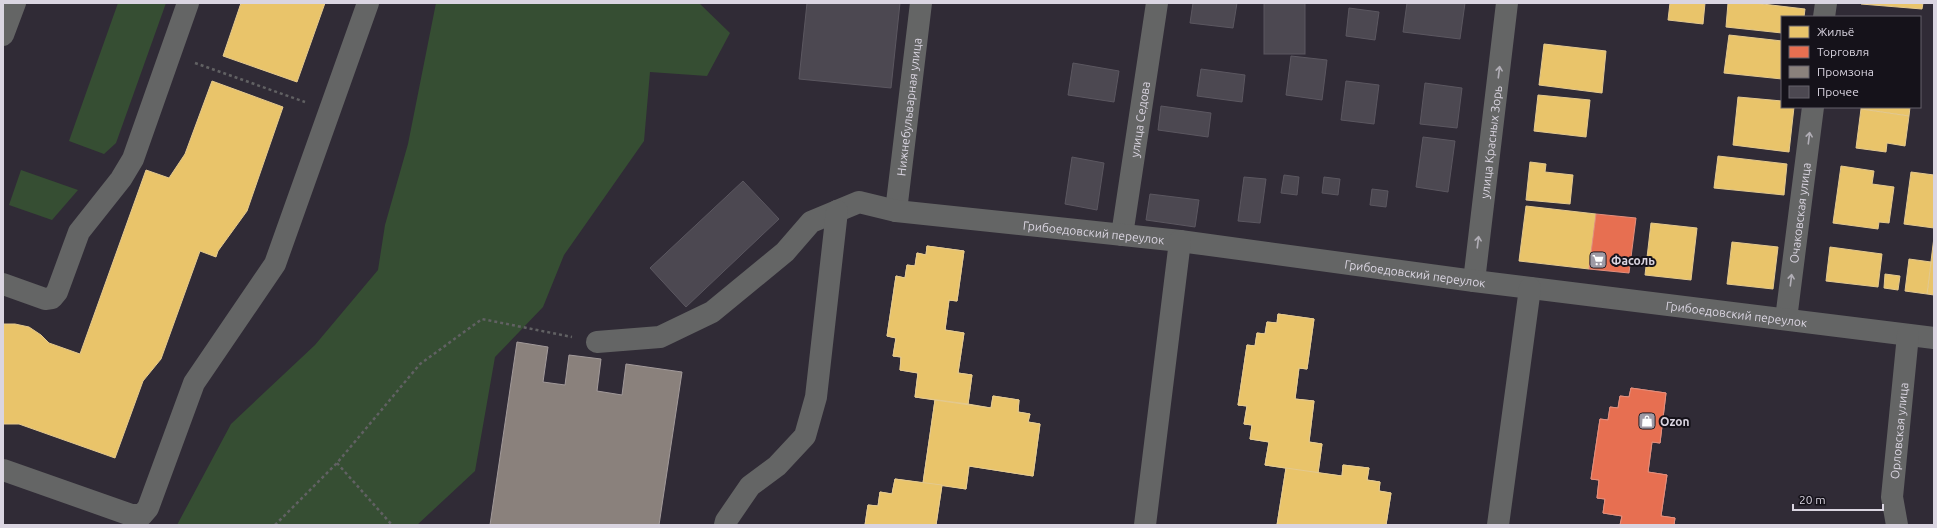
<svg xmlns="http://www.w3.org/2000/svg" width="1937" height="528" viewBox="0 0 1937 528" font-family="Ubuntu,sans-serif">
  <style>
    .green { fill: #364e33 }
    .homes { fill: #e9c46a; stroke: #e4c98e }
    .shops { fill: #e76f51; stroke: #e38e7c }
    .industry { fill: #8a817c; stroke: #a29a9a }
    .building { fill: #4c4851; stroke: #5b5760 }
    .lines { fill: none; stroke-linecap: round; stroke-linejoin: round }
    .path { stroke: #616163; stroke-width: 2.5; stroke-dasharray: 3 3; stroke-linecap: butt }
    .minor { stroke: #646565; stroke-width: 22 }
    .oneway { stroke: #b1aeb6 }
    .labels { text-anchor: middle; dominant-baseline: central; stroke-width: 4; stroke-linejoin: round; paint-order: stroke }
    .street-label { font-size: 12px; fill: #dad5e1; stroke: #15121a }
    .poi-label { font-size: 12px; font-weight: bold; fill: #dad5e1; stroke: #15121a; text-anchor: start }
  </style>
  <rect width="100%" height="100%" fill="#302b36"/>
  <g class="green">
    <path d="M 118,3 L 166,3 L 116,143 L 104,154 L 69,141 Z"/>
    <path d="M 436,3 L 699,3 L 730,33 L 707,76 L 650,72 L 644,141 L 564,255 L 543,307 L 495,357 L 475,471 L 417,525 L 177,525 L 231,424 L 315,345 L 378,270 L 385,225 L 408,144 Z"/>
    <path d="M 21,170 L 78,190 L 52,220 L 9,205 Z"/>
  </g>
  <g class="homes">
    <path d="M 241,3 L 325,3 L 297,82 L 223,56 Z"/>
    <path d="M 1670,3 L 1705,3 L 1703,24 L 1668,20 Z"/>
    <path d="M 1728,3 L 1754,3 L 1805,9 L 1804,17 L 1782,17 L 1782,33 L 1726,27 Z"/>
    <path d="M 1861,3 L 1923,3 L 1922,9 L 1861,4 Z"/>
    <path d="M 1729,35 L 1782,41 L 1782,79 L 1724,73 Z"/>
    <path d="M 1544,44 L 1606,51 L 1602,93 L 1539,85 Z"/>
    <path d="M 212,81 L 283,107 L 247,211 L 218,251 L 216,257 L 200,251 L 161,359 L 143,381 L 115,458 L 19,424 L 3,424 L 3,324 L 15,324 L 29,327 L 41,335 L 49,343 L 80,354 L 146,170 L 169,178 L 185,154 Z"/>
    <path d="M 1538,95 L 1590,100 L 1586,137 L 1534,131 Z"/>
    <path d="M 1738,97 L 1782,101 L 1782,107 L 1794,107 L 1789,152 L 1733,145 Z"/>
    <path d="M 1861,107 L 1910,107 L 1909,116 L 1861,109 Z"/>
    <path d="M 1861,109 L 1909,116 L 1905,146 L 1887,143 L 1886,152 L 1856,148 Z"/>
    <path d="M 1718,156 L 1787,164 L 1784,195 L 1714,188 Z"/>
    <path d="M 1530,162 L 1546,164 L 1545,172 L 1573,175 L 1570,204 L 1526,200 Z"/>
    <path d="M 1841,166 L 1874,171 L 1872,184 L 1894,187 L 1889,223 L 1879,222 L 1878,229 L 1833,223 Z"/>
    <path d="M 1911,172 L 1934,175 L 1934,228 L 1904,224 Z"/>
    <path d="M 1526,206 L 1596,214 L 1589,269 L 1519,261 Z"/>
    <path d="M 1651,223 L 1697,228 L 1691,280 L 1645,275 Z"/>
    <path d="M 1934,237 L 1934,295 L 1927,294 Z"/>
    <path d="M 1732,242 L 1778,247 L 1773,289 L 1727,284 Z"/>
    <path d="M 927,246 L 964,251 L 957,301 L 949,300 L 945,330 L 964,333 L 958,373 L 972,375 L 968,404 L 991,408 L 993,396 L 1019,400 L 1018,412 L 1030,414 L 1028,422 L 1040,424 L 1033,476 L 969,466 L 966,489 L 942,485 L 936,525 L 865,525 L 868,505 L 878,506 L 880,492 L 892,494 L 895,479 L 923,483 L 935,400 L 915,397 L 918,373 L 900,370 L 901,357 L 893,356 L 896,338 L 887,336 L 896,276 L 905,278 L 907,265 L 915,266 L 917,253 L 926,255 Z"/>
    <path d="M 927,246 L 964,251 L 957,301 L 949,300 L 945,330 L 964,333 L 958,373 L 972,375 L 968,404 L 915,397 L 918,373 L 900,370 L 901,357 L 893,356 L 896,338 L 887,336 L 896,276 L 905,278 L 907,265 L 915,266 L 917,253 L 926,255 Z"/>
    <path d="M 1830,247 L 1882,254 L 1878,287 L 1826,281 Z"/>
    <path d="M 1909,259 L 1931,262 L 1927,294 L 1905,291 Z"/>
    <path d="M 1885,274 L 1900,276 L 1898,290 L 1884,288 Z"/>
    <path d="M 1278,314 L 1314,319 L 1307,369 L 1299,368 L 1295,399 L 1314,401 L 1309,442 L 1322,444 L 1318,473 L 1265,465 L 1269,442 L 1250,439 L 1252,425 L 1244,424 L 1247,406 L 1238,405 L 1247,345 L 1255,346 L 1257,333 L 1265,334 L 1267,322 L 1277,323 Z"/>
    <path d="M 1278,314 L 1314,319 L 1307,369 L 1299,368 L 1295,399 L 1314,401 L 1309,442 L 1322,444 L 1318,473 L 1342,476 L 1343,465 L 1369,468 L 1367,480 L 1380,482 L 1379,491 L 1391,493 L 1386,525 L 1277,525 L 1286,468 L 1265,465 L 1269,442 L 1250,439 L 1252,425 L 1244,424 L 1247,406 L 1238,405 L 1247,345 L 1255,346 L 1257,333 L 1265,334 L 1267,322 L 1277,323 Z"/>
    <path d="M 993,396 L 1019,400 L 1018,412 L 1030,414 L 1028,422 L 1040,424 L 1033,476 L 969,466 L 966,489 L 923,483 L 935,400 L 991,408 Z"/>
    <path d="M 1343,465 L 1369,468 L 1367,480 L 1380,482 L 1379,491 L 1391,493 L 1386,525 L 1277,525 L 1286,468 L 1342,476 Z"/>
    <path d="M 895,479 L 942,485 L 936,525 L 865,525 L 868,505 L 878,506 L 880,492 L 892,494 Z"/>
  </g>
  <g class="shops">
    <path d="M 1596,214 L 1636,218 L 1629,273 L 1589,269 Z"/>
    <path d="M 1631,388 L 1666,393 L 1660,443 L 1652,442 L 1648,472 L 1667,475 L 1661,516 L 1675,518 L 1674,525 L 1620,525 L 1622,516 L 1603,513 L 1605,499 L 1597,498 L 1599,480 L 1591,479 L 1600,419 L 1608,420 L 1610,407 L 1618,408 L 1620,396 L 1629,397 Z"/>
    <path d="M 1631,388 L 1666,393 L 1660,443 L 1652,442 L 1648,472 L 1667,475 L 1661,516 L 1675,518 L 1674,525 L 1620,525 L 1622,516 L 1603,513 L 1605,499 L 1597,498 L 1599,480 L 1591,479 L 1600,419 L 1608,420 L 1610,407 L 1618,408 L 1620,396 L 1629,397 Z"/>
  </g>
  <path class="industry" d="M 517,342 L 548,347 L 543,382 L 565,385 L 569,355 L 601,359 L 597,391 L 622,395 L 626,364 L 682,372 L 659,525 L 490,525 Z"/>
  <g class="building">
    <path d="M 807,3 L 900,3 L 891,88 L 799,79 Z"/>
    <path d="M 1193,3 L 1237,3 L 1233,28 L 1190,23 Z"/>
    <rect x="1264" y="3" width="41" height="51"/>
    <path d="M 1407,3 L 1465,3 L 1460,39 L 1403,32 Z"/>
    <path d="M 1349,8 L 1379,12 L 1375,40 L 1346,36 Z"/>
    <path d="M 1291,56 L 1327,60 L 1322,100 L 1286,95 Z"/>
    <path d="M 1073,63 L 1119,71 L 1114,102 L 1068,95 Z"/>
    <path d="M 1201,69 L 1245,75 L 1242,102 L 1197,96 Z"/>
    <path d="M 1346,81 L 1379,85 L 1374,124 L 1341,120 Z"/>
    <path d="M 1425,83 L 1462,88 L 1457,128 L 1420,124 Z"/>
    <path d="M 1161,106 L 1211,113 L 1208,137 L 1158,130 Z"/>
    <path d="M 1423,137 L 1455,141 L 1448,192 L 1416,187 Z"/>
    <path d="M 1072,157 L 1104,163 L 1097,210 L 1065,204 Z"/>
    <path d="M 1284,175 L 1299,177 L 1297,195 L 1281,193 Z"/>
    <path d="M 1244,177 L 1266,179 L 1260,223 L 1238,221 Z"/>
    <path d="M 1324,177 L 1340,179 L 1338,195 L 1322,193 Z"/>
    <path d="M 743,181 L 779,219 L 686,307 L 650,268 Z"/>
    <path d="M 1372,189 L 1388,191 L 1386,207 L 1370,205 Z"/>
    <path d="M 1150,194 L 1199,200 L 1195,227 L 1146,220 Z"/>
  </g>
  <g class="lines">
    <g class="path">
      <path d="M 195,63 L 305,102"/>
      <path d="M 337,463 L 392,525"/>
      <path d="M 275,525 L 337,463 L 420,364 L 482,319 L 572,337"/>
    </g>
    <g class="minor">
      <path d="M 1824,17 L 1826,3"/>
      <path d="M 3,35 L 15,3"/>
      <path id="s1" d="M 896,211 L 921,3"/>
      <path id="s2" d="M 1122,235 L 1157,3"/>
      <path id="s3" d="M 1474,281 L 1507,3"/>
      <path d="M 3,284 L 45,299 L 52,298 L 57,292 L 79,232 L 121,179 L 133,159 L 188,3"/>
      <path id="s4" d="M 1786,319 L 1813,107"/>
      <path id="s5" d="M 597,342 L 660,337 L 712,312 L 785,252 L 811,222 L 859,202 L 896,211 L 1180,241 L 1474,281 L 1934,338"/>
      <path d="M 3,470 L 131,515 L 142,515 L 148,508 L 194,383 L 275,264 L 368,3"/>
      <path d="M 725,525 L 726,521 L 750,486 L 777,466 L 805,436 L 816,397 L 837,211"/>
      <path d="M 1145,525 L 1180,241"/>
      <path d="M 1498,525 L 1530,288"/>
      <path id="s6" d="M 1897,525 L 1892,497 L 1908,335"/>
    </g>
  </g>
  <defs><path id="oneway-shaft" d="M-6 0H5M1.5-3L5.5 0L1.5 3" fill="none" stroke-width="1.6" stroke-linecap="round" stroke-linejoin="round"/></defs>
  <g class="oneway">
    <use href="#oneway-shaft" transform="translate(1499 72) rotate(-83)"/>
    <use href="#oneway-shaft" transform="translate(1809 138) rotate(-83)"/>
    <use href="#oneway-shaft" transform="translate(1478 242) rotate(-83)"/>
    <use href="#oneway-shaft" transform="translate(1791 280) rotate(-83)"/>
  </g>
  <defs>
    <g id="supermarket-square" transform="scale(0.9)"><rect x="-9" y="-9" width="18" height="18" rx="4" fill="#9e9aa5" stroke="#15121a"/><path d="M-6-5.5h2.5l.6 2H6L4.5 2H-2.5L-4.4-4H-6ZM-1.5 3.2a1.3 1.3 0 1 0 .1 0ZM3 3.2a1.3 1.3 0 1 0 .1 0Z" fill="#fff"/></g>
    <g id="shop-square" transform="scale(0.9)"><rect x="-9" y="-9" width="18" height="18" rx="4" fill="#9e9aa5" stroke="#15121a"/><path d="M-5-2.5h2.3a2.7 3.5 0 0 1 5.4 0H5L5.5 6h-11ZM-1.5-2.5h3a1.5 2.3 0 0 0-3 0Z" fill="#fff"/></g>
  </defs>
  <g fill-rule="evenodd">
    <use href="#supermarket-square" x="1598" y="260"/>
    <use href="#shop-square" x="1647" y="421"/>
  </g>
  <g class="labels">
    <g class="street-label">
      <text stroke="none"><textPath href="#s1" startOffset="105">Нижнебульварная улица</textPath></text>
      <text stroke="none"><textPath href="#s2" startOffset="117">улица Седова</textPath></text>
      <text stroke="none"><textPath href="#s3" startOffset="140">улица Красных Зорь</textPath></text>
      <text stroke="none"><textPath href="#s4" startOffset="107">Очаковская улица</textPath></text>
      <text stroke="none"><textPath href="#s5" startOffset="544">Грибоедовский переулок</textPath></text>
      <text stroke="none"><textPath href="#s5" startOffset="868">Грибоедовский переулок</textPath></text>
      <text stroke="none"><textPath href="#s5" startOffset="1192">Грибоедовский переулок</textPath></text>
      <text stroke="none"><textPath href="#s6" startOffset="95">Орловская улица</textPath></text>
    </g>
    <g class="poi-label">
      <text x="1611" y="260">Фасоль</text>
      <text x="1660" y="421">Ozon</text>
    </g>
  </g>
  <rect width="1937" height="528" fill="none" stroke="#dad5e1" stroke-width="8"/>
  <rect x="1781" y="16" width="140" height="92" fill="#15121a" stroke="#64606a"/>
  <rect x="1789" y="26" width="20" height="12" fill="#e9c46a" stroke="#64606a"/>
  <text x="1817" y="36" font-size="12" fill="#dad5e1">Жильё</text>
  <rect x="1789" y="46" width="20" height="12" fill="#e76f51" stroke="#64606a"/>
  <text x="1817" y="56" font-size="12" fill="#dad5e1">Торговля</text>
  <rect x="1789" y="66" width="20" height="12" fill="#8a817c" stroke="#64606a"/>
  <text x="1817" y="76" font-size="12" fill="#dad5e1">Промзона</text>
  <rect x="1789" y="86" width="20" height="12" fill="#4c4851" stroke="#64606a"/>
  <text x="1817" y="96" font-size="12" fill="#dad5e1">Прочее</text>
  <path d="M1793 504v6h90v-6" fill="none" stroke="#dad5e1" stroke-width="2"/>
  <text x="1799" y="504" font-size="12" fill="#dad5e1" stroke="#15121a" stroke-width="3" paint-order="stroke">20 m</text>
</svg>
